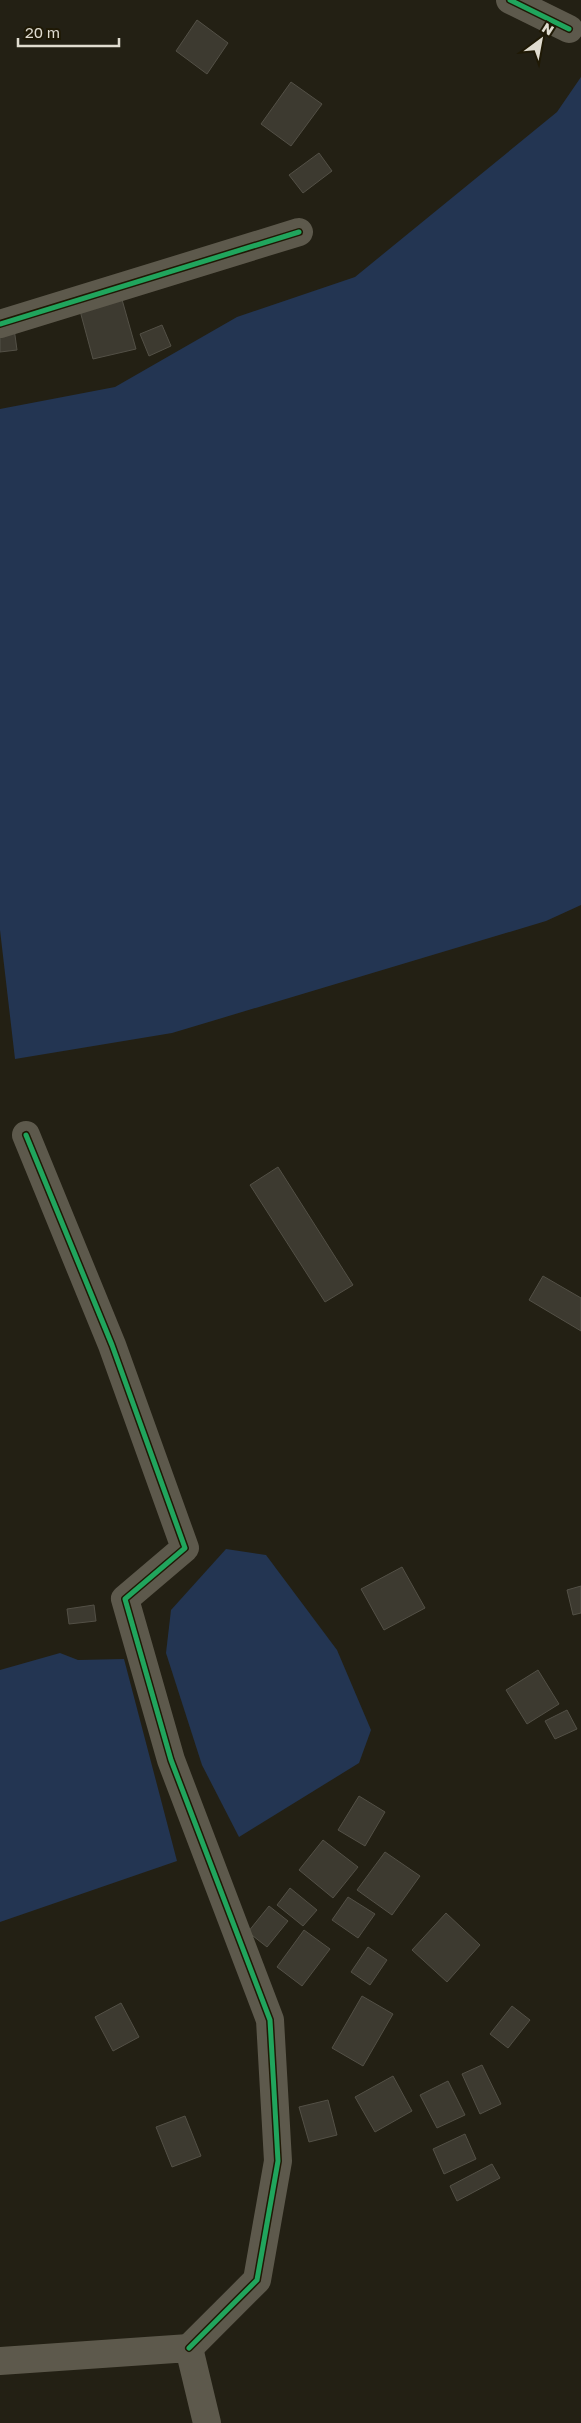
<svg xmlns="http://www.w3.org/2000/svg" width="581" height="2423" viewBox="0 0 581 2423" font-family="'Golos Text',sans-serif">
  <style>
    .water { fill: #233552 }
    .building { fill: #3d3a30; stroke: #535046 }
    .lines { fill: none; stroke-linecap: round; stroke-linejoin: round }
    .minor { stroke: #5d594c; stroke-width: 28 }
    .cycleway-casing { stroke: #1f1905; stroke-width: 8 }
    .cycleway { stroke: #20a55d; stroke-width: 5 }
  </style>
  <rect width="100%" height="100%" fill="#232014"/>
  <g class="water">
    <path d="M 581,77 L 581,905 L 546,921 L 172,1033 L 15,1059 L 0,930 L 0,409 L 115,387 L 237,317 L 355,277 L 557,112 Z"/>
    <path d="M 226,1549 L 266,1555 L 337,1650 L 371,1730 L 359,1763 L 239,1837 L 202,1765 L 166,1653 L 171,1610 Z"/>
    <path d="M 60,1653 L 78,1660 L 124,1659 L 177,1861 L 0,1922 L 0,1670 Z"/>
  </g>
  <g class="building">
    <path d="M 197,20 L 228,43 L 207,74 L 176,51 Z"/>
    <path d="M 291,82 L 322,104 L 291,146 L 261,124 Z"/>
    <path d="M 319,153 L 332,171 L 303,193 L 289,175 Z"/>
    <path d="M 121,296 L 136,349 L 93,359 L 79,307 Z"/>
    <path d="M 162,325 L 171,346 L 149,356 L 140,334 Z"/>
    <path d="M 14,328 L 17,350 L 0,352 L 0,330 Z"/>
    <path d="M 278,1167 L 353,1285 L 325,1302 L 250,1185 Z"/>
    <path d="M 543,1276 L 581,1298 L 581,1331 L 529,1300 Z"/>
    <path d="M 402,1567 L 425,1608 L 384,1630 L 361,1589 Z"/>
    <path d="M 581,1586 L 581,1613 L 573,1615 L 567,1590 Z"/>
    <path d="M 94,1605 L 96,1621 L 69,1624 L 67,1609 Z"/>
    <path d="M 538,1670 L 559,1704 L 527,1724 L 506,1690 Z"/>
    <path d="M 567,1710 L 577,1729 L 555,1739 L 545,1721 Z"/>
    <path d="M 359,1796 L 385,1812 L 365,1846 L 338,1830 Z"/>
    <path d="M 323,1840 L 358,1867 L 333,1898 L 299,1870 Z"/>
    <path d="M 385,1852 L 420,1876 L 392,1915 L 357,1890 Z"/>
    <path d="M 290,1888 L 317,1910 L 303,1926 L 277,1905 Z"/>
    <path d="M 348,1897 L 375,1914 L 358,1938 L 332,1920 Z"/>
    <path d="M 269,1906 L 288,1921 L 267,1947 L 248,1932 Z"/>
    <path d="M 446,1913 L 480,1945 L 447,1982 L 412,1950 Z"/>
    <path d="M 304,1930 L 330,1949 L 302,1986 L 277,1967 Z"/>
    <path d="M 368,1947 L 387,1960 L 370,1985 L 351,1972 Z"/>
    <path d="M 362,1996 L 393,2014 L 363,2066 L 332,2048 Z"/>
    <path d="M 121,2003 L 139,2037 L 113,2051 L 95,2017 Z"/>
    <path d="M 512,2006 L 530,2020 L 508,2048 L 490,2034 Z"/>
    <path d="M 482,2065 L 501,2104 L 480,2114 L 462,2074 Z"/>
    <path d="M 393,2076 L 412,2111 L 375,2132 L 355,2097 Z"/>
    <path d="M 448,2081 L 465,2115 L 437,2128 L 420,2095 Z"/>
    <path d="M 328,2100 L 337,2135 L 309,2142 L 299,2107 Z"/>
    <path d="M 185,2116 L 201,2156 L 172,2167 L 156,2127 Z"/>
    <path d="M 465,2134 L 476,2159 L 444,2174 L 433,2149 Z"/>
    <path d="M 492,2164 L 500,2178 L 457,2201 L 450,2186 Z"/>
  </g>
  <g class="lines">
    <g class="minor">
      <path d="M 510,0 L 569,29"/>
      <path d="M 0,324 L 299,232"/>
      <path d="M 26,1135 L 112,1345 L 185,1548 L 125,1599 L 171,1760 L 270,2020 L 278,2161 L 257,2280 L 189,2348"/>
      <path d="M 0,2361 L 189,2348 L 207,2423"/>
    </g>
    <g class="cycleway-casing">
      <g id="cycleway">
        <path d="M 510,0 L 569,29"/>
        <path d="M 0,324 L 299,232"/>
        <path d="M 26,1135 L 112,1345 L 185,1548 L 125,1599 L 171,1760 L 270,2020 L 278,2161 L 257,2280 L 189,2348"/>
      </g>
    </g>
    <use href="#cycleway" class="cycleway"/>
  </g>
  <g transform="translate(541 40) rotate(32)" stroke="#1f1905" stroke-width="4" paint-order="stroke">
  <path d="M0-4L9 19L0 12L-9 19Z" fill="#e0dcd0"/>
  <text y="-8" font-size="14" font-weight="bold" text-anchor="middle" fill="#e0dcd0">N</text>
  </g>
  <path d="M18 38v8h101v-8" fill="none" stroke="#e0dcd0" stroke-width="2.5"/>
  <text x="25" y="38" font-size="15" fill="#e0dcd0" stroke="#1f1905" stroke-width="4" paint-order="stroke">20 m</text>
</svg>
